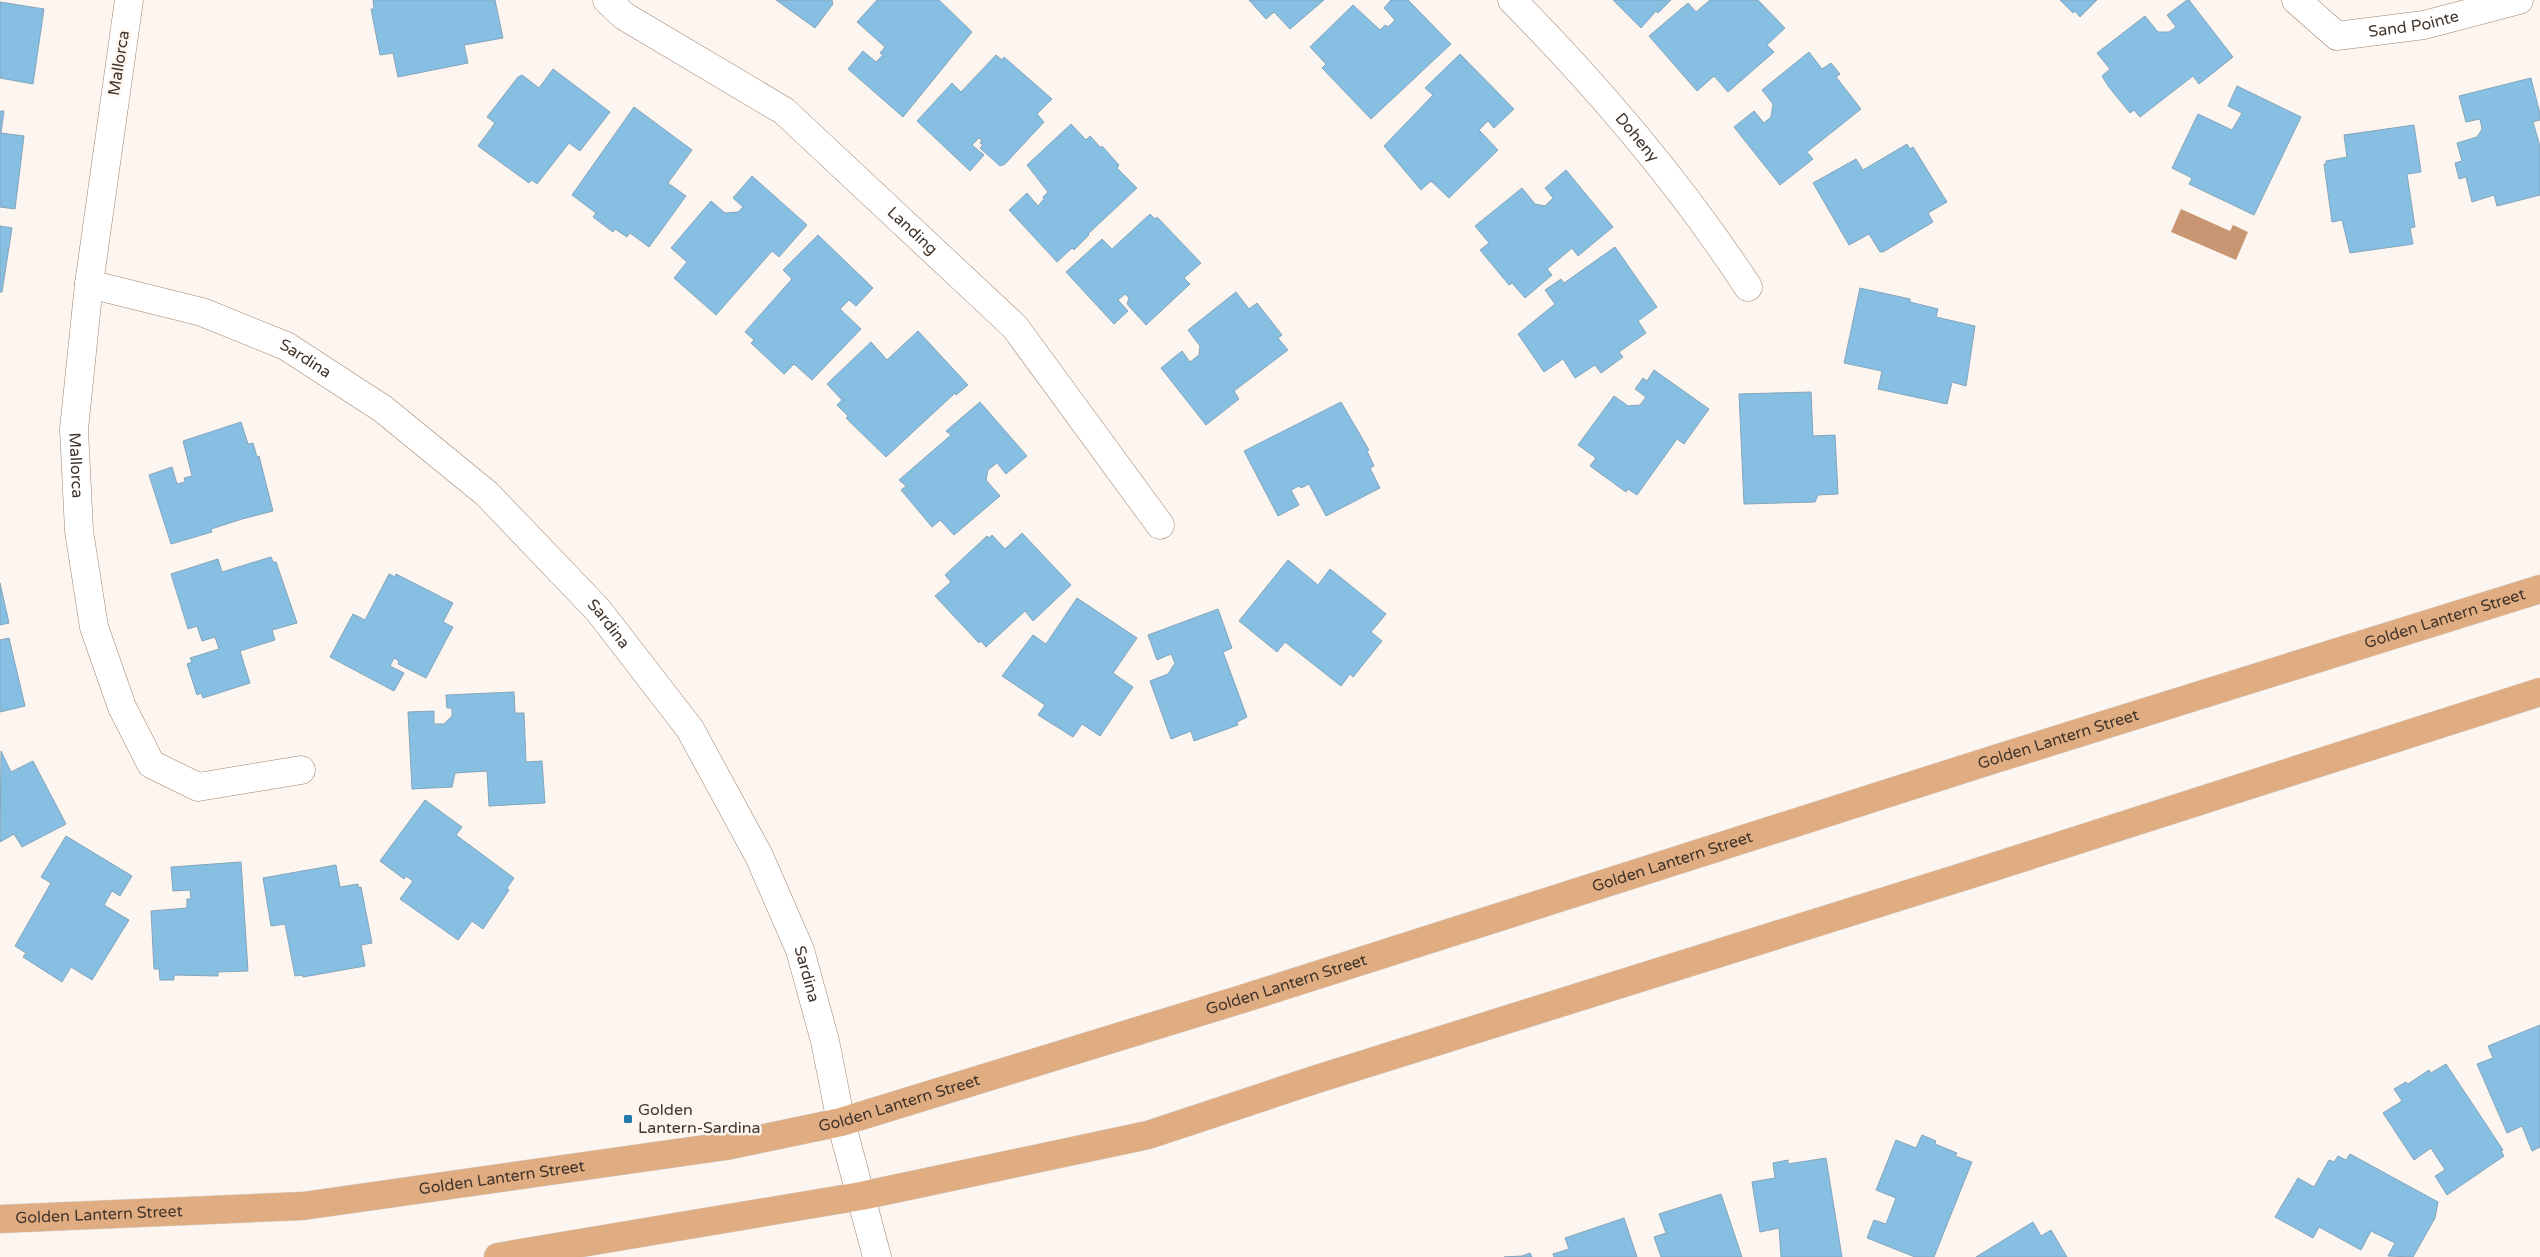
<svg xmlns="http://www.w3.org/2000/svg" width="2540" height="1257" viewBox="0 0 2540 1257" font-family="'Varela Round',sans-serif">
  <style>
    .water { fill: #c89672 }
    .building { fill: #87bfe3; stroke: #84a5bb }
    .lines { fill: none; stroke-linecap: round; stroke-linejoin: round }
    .minor-casing { stroke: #a2836d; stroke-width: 29 }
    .major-casing { stroke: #d5d2d0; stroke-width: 29 }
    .minor { stroke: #fff; stroke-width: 28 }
    .major { stroke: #e0ad82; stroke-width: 28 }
    .poi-dot { fill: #227aa9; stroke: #fcf5f0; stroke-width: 2 }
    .labels { text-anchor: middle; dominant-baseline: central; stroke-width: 5; stroke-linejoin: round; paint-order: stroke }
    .street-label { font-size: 16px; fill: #41342b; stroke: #fcf5f0 }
    .poi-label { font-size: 16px; fill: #41342b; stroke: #fcf5f0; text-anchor: start }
  </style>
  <rect width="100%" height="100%" fill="#fcf5f0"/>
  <path class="water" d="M 2181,209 L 2230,231 L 2233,225 L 2248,232 L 2236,260 L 2171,232 Z"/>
  <g class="building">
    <path d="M 373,0 L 495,0 L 503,38 L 464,45 L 468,63 L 398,77 L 393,53 L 380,55 L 371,9 L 374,9 Z"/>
    <path d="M 776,0 L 832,0 L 833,4 L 815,28 Z"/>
    <path d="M 877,0 L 939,0 L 972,32 L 903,117 L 848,69 L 863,51 L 876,62 L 883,55 L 880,53 L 885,47 L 857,22 Z"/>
    <path d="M 1249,0 L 1324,0 L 1290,29 L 1274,12 L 1266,19 Z"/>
    <path d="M 1391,0 L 1408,0 L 1451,44 L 1371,119 L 1322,68 L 1326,64 L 1310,47 L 1353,5 L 1380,30 L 1385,25 L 1388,27 L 1395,20 L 1384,8 Z"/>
    <path d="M 1613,0 L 1671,0 L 1658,13 L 1656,11 L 1641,28 Z"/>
    <path d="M 1710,0 L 1758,0 L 1785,28 L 1767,45 L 1774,52 L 1728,92 L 1714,76 L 1697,91 L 1649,36 L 1688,3 L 1696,12 Z"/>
    <path d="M 2060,0 L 2097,0 L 2080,17 L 2075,11 L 2073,13 Z"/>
    <path d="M 2187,0 L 2189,0 L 2233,57 L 2199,84 L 2193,76 L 2140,117 L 2134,110 L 2130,113 L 2108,86 L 2102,76 L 2110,69 L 2097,53 L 2145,16 L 2158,32 L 2169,32 L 2176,27 L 2167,15 Z"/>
    <path d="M 0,2 L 44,9 L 33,84 L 0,78 Z"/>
    <path d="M 1809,52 L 1822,69 L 1831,63 L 1840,74 L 1836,77 L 1861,109 L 1807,152 L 1813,159 L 1780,185 L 1734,127 L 1754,111 L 1764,123 L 1771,117 L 1773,104 L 1762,90 Z"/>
    <path d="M 1460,54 L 1514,109 L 1494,128 L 1488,121 L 1479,130 L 1498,150 L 1449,198 L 1431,181 L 1421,190 L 1384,146 L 1433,95 L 1425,88 Z"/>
    <path d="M 996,55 L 1002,60 L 1004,57 L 1052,99 L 1037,114 L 1044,122 L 1005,164 L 1000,166 L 980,148 L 983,145 L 980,143 L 982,140 L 979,138 L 972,145 L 984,155 L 970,171 L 917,121 L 952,83 L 961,92 Z"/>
    <path d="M 553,69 L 610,112 L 580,151 L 569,143 L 537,184 L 532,180 L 529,183 L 478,146 L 495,123 L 487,117 L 518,77 L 522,75 L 539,88 Z"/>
    <path d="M 2531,78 L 2540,114 L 2540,120 L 2533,122 L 2540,146 L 2540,195 L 2497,206 L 2494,195 L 2472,202 L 2466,177 L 2459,179 L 2455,163 L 2462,161 L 2457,143 L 2477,137 L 2482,129 L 2480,119 L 2466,122 L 2459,96 Z"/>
    <path d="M 2237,86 L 2301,117 L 2254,215 L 2189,184 L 2192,178 L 2172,168 L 2198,114 L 2232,130 L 2242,113 L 2228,106 Z"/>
    <path d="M 634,107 L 692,150 L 668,183 L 686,196 L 649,247 L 630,233 L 627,237 L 615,229 L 613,232 L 593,217 L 596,213 L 572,195 Z"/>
    <path d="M 0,111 L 4,111 L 1,133 L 24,136 L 15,209 L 0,207 Z"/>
    <path d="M 1071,124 L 1086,140 L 1090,136 L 1101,148 L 1102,146 L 1119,165 L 1117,168 L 1137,188 L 1088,234 L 1089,235 L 1074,250 L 1072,248 L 1057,262 L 1009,210 L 1027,193 L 1038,206 L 1044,199 L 1043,197 L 1048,192 L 1027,165 Z"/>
    <path d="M 2414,125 L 2421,172 L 2407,174 L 2415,227 L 2410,228 L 2413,244 L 2350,253 L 2342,220 L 2332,222 L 2324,164 L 2326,164 L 2326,161 L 2347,157 L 2344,135 Z"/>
    <path d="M 1907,144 L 1910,149 L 1913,147 L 1947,202 L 1928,213 L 1933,222 L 1883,252 L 1880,252 L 1869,234 L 1849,245 L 1813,183 L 1856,159 L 1863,170 Z"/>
    <path d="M 1566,170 L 1613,227 L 1578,256 L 1572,248 L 1547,269 L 1552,275 L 1525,298 L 1512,283 L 1509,285 L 1480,250 L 1489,243 L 1475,226 L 1522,188 L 1535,204 L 1545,206 L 1553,198 L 1545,188 Z"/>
    <path d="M 752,176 L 807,225 L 779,257 L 772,251 L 716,315 L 674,278 L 687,262 L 671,248 L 711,201 L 725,213 L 738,212 L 743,207 L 733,198 Z"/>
    <path d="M 1150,214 L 1155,219 L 1157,217 L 1201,263 L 1184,278 L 1190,284 L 1146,325 L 1127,304 L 1129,298 L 1125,294 L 1118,300 L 1128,311 L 1114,324 L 1066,272 L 1102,239 L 1112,249 Z"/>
    <path d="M 0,226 L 12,228 L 2,292 L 0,292 Z"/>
    <path d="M 818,235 L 873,288 L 856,306 L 849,300 L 840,309 L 861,329 L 812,380 L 794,364 L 784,374 L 751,343 L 754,340 L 745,332 L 792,279 L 783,270 Z"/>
    <path d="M 1615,247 L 1657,307 L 1638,321 L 1646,333 L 1619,352 L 1623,357 L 1601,373 L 1595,365 L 1575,378 L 1563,359 L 1544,372 L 1518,334 L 1555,304 L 1545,290 L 1561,279 L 1564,283 Z"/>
    <path d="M 1860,288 L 1910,299 L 1910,302 L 1938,309 L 1936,317 L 1975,326 L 1966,386 L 1952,382 L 1947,404 L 1878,389 L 1882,371 L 1844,363 Z"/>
    <path d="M 1236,292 L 1249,309 L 1257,303 L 1282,335 L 1278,338 L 1288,350 L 1234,391 L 1239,399 L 1206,425 L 1161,368 L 1182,351 L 1190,362 L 1199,355 L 1200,346 L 1188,330 Z"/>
    <path d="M 918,331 L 968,385 L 956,395 L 955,393 L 886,457 L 846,418 L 848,416 L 837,405 L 842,400 L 827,384 L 871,342 L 887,360 Z"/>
    <path d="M 1654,370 L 1709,409 L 1684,444 L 1677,439 L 1637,495 L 1628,489 L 1626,492 L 1590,466 L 1596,458 L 1578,445 L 1614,396 L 1628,406 L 1640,405 L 1646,397 L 1635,389 L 1643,378 L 1647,381 Z"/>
    <path d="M 1811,392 L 1813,436 L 1835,435 L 1838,494 L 1818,495 L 1815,502 L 1744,504 L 1739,394 Z"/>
    <path d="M 980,402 L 1027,456 L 1006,474 L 997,463 L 988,470 L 986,480 L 1000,496 L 954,535 L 940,520 L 932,527 L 901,490 L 906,486 L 899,480 L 951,435 L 946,431 Z"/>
    <path d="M 1341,402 L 1369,450 L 1367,451 L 1374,466 L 1370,468 L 1380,488 L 1326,516 L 1309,484 L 1301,488 L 1299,486 L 1291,490 L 1299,505 L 1278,516 L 1244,451 Z"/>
    <path d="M 241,422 L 248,444 L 253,443 L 257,457 L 259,456 L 273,511 L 242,519 L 211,529 L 212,532 L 171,544 L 149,475 L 172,467 L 177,484 L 185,482 L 184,478 L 192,476 L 183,441 Z"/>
    <path d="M 1022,533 L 1071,585 L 1033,621 L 1025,611 L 986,647 L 981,641 L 979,643 L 935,596 L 951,582 L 945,575 L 987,536 L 989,538 L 992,535 L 1005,549 Z"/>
    <path d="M 271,557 L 273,562 L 276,562 L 297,623 L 272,630 L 275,640 L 240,651 L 250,683 L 203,698 L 201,693 L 197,695 L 187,664 L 192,662 L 190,658 L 219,649 L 215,637 L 202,641 L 197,626 L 188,629 L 171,574 L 218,559 L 222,572 Z"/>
    <path d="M 1288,560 L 1318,585 L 1330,569 L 1386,614 L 1371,632 L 1382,641 L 1353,677 L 1350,674 L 1341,686 L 1285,642 L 1277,652 L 1239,621 Z"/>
    <path d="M 389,574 L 395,577 L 396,574 L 453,603 L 443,622 L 453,627 L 426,678 L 398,664 L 399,661 L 394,658 L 390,666 L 404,673 L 394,691 L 330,657 L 353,614 L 365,620 Z"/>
    <path d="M 0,583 L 9,623 L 0,625 Z"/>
    <path d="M 1077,598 L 1137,638 L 1113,673 L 1133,687 L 1100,736 L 1082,724 L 1073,737 L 1038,715 L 1045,705 L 1002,676 L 1033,635 L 1046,644 Z"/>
    <path d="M 1218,609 L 1232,648 L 1223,652 L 1247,717 L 1237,722 L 1238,725 L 1194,741 L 1191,731 L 1171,739 L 1150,681 L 1168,674 L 1175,663 L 1171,654 L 1157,660 L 1148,635 Z"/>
    <path d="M 9,638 L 25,706 L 0,712 L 0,640 Z"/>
    <path d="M 514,692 L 515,713 L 524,713 L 526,762 L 542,761 L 545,803 L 489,806 L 487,771 L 455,773 L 452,787 L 412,789 L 408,712 L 434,711 L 434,724 L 444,724 L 452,716 L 452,708 L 447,708 L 446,695 Z"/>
    <path d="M 1,751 L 11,772 L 33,761 L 66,824 L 22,847 L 14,834 L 0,842 Z"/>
    <path d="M 425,800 L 462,827 L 456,835 L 514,878 L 507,888 L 509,890 L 483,929 L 472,921 L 458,940 L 400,899 L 413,881 L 406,876 L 404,879 L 380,861 Z"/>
    <path d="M 66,836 L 132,876 L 120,896 L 112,891 L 104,905 L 129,920 L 92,980 L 71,967 L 62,982 L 23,957 L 26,953 L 15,946 L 51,883 L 41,877 Z"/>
    <path d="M 241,862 L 248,971 L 218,972 L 218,976 L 174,975 L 174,980 L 160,980 L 159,969 L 154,969 L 151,911 L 187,908 L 187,899 L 191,899 L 190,890 L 173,891 L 171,867 Z"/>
    <path d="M 336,865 L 340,887 L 358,884 L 358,887 L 361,887 L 372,943 L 361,945 L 365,966 L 303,977 L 302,975 L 295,976 L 285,924 L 271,926 L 263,878 Z"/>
    <path d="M 2540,1025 L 2540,1147 L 2532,1151 L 2522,1126 L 2507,1133 L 2477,1064 L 2493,1058 L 2488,1046 Z"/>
    <path d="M 2446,1064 L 2503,1150 L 2501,1151 L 2504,1156 L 2447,1195 L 2435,1176 L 2445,1170 L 2431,1148 L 2414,1160 L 2383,1113 L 2402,1101 L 2394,1089 L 2406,1082 L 2408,1084 L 2429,1070 L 2431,1073 Z"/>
    <path d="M 1922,1135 L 1936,1141 L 1935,1144 L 1957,1153 L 1955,1156 L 1972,1162 L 1934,1257 L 1915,1257 L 1867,1238 L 1874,1220 L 1886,1224 L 1896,1198 L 1876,1190 L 1896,1140 L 1916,1148 Z"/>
    <path d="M 2350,1154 L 2438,1202 L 2435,1218 L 2413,1257 L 2388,1256 L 2395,1243 L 2371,1231 L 2361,1250 L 2319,1227 L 2313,1238 L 2275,1217 L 2298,1178 L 2314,1187 L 2329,1160 L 2334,1162 L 2338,1156 L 2346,1160 Z"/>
    <path d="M 1826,1158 L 1842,1257 L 1781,1257 L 1779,1228 L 1760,1232 L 1752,1182 L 1775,1178 L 1773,1163 L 1788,1160 L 1788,1164 Z"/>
    <path d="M 1721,1194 L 1742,1257 L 1661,1257 L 1654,1237 L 1666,1233 L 1659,1214 Z"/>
    <path d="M 1624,1218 L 1637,1257 L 1554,1257 L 1553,1254 L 1569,1249 L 1565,1238 Z"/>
    <path d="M 2033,1222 L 2041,1236 L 2051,1230 L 2067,1257 L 1976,1257 Z"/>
    <path d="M 1530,1253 L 1532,1257 L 1504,1257 L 1522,1256 Z"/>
  </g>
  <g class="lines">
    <g class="minor-casing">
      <g id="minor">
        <path id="s1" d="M 129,0 L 89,284 L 74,429 L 79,531 L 94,627 L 122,707 L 151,764 L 198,787 L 301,770"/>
        <path id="s2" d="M 607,0 L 624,16 L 784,111 L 1015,327 L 1160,525"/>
        <path id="s3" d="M 1512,0 C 1599,88 1680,183 1748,287"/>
        <path id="s4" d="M 2296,0 L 2337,36 L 2424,25 L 2519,0"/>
        <path id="s5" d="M 89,284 L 202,312 L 286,346 L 383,409 L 487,494 L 598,610 L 690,729 L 759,856 L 800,950 L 825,1041 L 841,1122 L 877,1257"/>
      </g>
    </g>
    <g class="major-casing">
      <g id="major">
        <path id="s6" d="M 0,1219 L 303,1206 L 726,1146 L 841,1122 L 1242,999 L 1992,760 L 2540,589"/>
        <path d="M 498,1257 L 861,1196 L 1148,1135 L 1317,1079 L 1959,878 L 2540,692"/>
      </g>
    </g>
    <use href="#minor" class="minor"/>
    <use href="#major" class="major"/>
  </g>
  <rect class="poi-dot" x="623" y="1114" width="10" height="10" rx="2.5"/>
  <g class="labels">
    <g class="street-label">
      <text stroke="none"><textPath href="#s4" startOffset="132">Sand Pointe</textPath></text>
      <text transform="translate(119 63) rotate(-81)">Mallorca</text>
      <text stroke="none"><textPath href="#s3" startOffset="186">Doheny</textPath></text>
      <text stroke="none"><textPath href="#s2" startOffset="385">Landing</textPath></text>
      <text stroke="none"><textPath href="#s5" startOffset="230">Sardina</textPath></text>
      <text stroke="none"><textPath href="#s1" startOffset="469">Mallorca</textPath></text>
      <text stroke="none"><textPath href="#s6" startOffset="2529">Golden Lantern Street</textPath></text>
      <text stroke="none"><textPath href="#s5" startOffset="635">Sardina</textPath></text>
      <text stroke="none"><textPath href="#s6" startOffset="2124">Golden Lantern Street</textPath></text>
      <text stroke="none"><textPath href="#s6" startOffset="1719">Golden Lantern Street</textPath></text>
      <text stroke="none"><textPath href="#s5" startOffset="1040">Sardina</textPath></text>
      <text stroke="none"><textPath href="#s6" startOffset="1314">Golden Lantern Street</textPath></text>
      <text stroke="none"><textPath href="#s6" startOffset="909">Golden Lantern Street</textPath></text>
      <text stroke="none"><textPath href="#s6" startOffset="504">Golden Lantern Street</textPath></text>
      <text stroke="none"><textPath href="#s6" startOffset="99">Golden Lantern Street</textPath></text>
    </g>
    <g class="poi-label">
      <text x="638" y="1110">Golden<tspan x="638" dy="18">Lantern-Sardina</tspan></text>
    </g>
  </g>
</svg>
